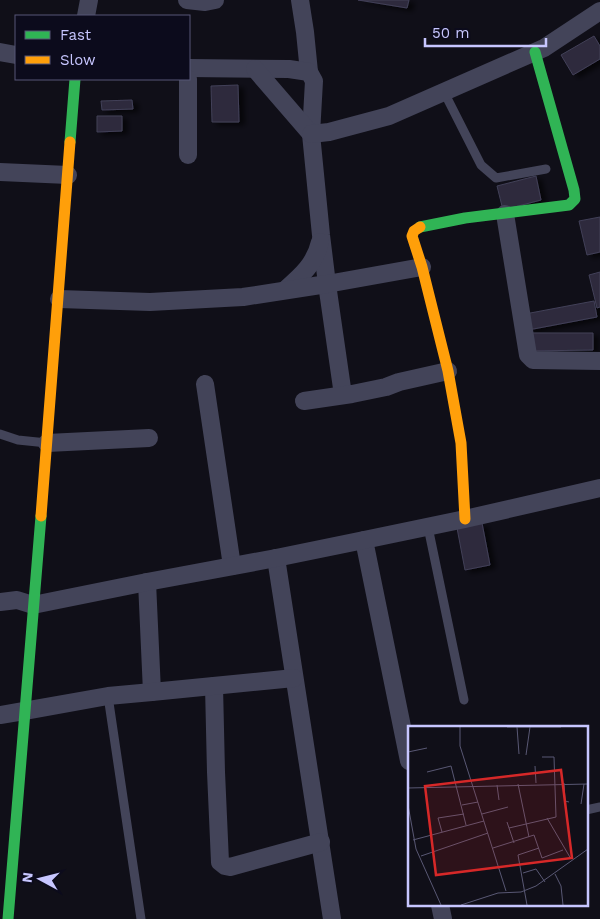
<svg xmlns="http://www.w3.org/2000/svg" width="600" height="919" viewBox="0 0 600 919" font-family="'Work Sans',sans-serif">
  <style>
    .building { fill: #2d2b3c; stroke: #424058; filter: url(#shadow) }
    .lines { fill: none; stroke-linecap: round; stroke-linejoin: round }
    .lane { stroke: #434459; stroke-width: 9 }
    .street { stroke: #434459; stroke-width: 18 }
    .fast { stroke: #30b455; stroke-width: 11 }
    .slow { stroke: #ff9f0a; stroke-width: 11 }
    .inset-road { fill: none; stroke: #595874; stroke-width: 1 }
    .view { fill: #d62828; fill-opacity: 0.15; stroke: #d62828; stroke-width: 2.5 }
    .inset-edge { fill: none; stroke: #c7c6ff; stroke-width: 2.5 }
  </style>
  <defs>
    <filter id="shadow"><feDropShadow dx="5.5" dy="3" stdDeviation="2.5" flood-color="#0009"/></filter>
  </defs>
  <rect width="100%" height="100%" fill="#100f18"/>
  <g class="building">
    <path d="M 358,0 L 409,0 L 407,8 Z"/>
    <path d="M 594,36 L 600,46 L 600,59 L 573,75 L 561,55 Z"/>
    <path d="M 238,85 L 239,122 L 212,122 L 211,86 Z"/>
    <path d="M 132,100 L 133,109 L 102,110 L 101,101 Z"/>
    <path d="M 97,116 L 122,116 L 122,131 L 97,132 Z"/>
    <path d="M 536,176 L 541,200 L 503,210 L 497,186 Z"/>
    <path d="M 600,217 L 600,252 L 587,255 L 579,221 Z"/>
    <path d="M 600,272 L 600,307 L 597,308 L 589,275 Z"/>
    <path d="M 594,301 L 597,317 L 528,330 L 525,314 Z"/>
    <path d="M 529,333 L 593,333 L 593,350 L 529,351 Z"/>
    <path d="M 482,523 L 490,565 L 465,570 L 457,528 Z"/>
  </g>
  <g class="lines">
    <g class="lane">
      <path d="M 444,92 L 481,165 L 496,178 L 546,169"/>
      <path d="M 0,434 L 18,440 L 47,443"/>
      <path d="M 428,527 L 464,700"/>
      <path d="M 108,696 L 141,919"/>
      <path d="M 586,810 L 600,807"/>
    </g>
    <g class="street">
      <path d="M 187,0 L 205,2 L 215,0"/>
      <path d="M 300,0 L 305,32 L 309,72"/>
      <path d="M 86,16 L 89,0"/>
      <path d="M 0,52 L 16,55"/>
      <path d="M 189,68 L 289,69 L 309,72 L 314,81 L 311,134 L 321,235 L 327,284 L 343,395"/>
      <path d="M 255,69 L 311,134"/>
      <path d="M 311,134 L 329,132 L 389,116 L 544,48 L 600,11"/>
      <path d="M 188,155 L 188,79"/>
      <path d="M 0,172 L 68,175"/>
      <path d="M 505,214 L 528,355 L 533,360 L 600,361"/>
      <path d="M 285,290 C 301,276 315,264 320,242"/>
      <path d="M 59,299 L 150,302 L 243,297 L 327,284 L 422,267"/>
      <path d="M 205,384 L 232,566"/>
      <path d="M 304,401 L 352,394 L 386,387 L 399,382 L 448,371"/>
      <path d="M 47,443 L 149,438"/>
      <path d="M 364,540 L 409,761"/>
      <path d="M 276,558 C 294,678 314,798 332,919"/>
      <path d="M 147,582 L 152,692"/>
      <path d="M 0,602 L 17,600 L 33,605 L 147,582 L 276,558 L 364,540 L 465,519 L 600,488"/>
      <path d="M 214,686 L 216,772 L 220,862 L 225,866 L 230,867 L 321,842"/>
      <path d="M 0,715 L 24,711 L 108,696 L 152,692 L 294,678"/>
      <path d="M 440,905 L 443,919"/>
    </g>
    <g class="fast">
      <path d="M 70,142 L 75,79"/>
      <path d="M 420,227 L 465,218 L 569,205 L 575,199 L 574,190 L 535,52"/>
      <path d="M 8,919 L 41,516"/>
    </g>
    <g class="slow">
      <path d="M 420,227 L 414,231 L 412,236 L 422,267 L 448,371 L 461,443 L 465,519"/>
      <path d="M 41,516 L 70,142"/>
    </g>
  </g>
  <g transform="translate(408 726)">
    <rect width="180" height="180" fill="#100f18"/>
    <path class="inset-road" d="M 52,1 L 52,20 L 98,165M 99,1 L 153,1M 109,1 L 111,28M 0,26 L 19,22M 118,29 L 122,1M 127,40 L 128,57M 19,46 L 43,40 L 58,99M 156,57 L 157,75 L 161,76M 110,58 L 121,111M 89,59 L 91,74M 0,62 L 180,58M 173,78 L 176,58M 0,79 L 8,123 L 33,179M 54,79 L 70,76M 74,88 L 100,81M 139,92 L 163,133M 99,96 L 106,117M 101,102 L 148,91 L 146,31 L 134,31M 34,106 L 30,92 L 56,88M 5,114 L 76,95M 85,122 L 126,109 L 134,132 L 155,124M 13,130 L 80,107M 0,143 L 0,165M 115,147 L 128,143 L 137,156M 147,148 L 153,160 L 155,179M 53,179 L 90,167 L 113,166 L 128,160 L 180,123M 119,179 L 110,129 L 131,122"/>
    <path class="view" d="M 153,44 L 164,132 L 28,149 L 17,60 Z"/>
    <rect width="180" height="180" class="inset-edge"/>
  </g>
  <rect x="15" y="15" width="175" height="65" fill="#0c0b1c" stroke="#575677"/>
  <rect x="25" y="31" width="25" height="8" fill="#30b455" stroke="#575677"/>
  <text x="60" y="40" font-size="15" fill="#c7c6ff">Fast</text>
  <rect x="25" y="56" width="25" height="8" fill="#ff9f0a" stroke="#575677"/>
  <text x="60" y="65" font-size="15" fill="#c7c6ff">Slow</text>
  <g transform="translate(40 879) rotate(277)" stroke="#0c0b1c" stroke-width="4" paint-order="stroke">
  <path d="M0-4L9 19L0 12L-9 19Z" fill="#c7c6ff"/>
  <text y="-8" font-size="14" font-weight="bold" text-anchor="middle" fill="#c7c6ff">N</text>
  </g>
  <path d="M425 38v8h121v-8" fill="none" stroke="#c7c6ff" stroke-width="2.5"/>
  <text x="432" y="38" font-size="15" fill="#c7c6ff" stroke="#0c0b1c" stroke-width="4" paint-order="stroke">50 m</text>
</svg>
